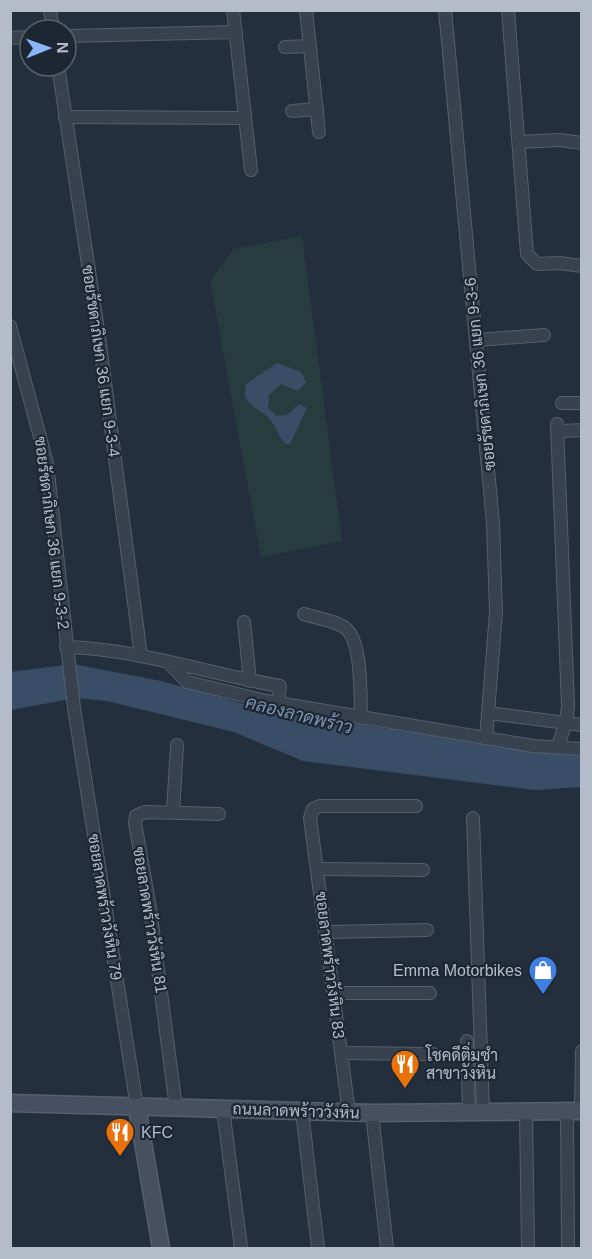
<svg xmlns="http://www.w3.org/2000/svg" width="592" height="1259" viewBox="0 0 592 1259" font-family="Arial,Sarabun,sans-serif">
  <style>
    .green { fill: #263c3f }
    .water { fill: #394d67 }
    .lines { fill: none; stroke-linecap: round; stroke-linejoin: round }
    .street-casing { stroke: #565f6c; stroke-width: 14 }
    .secondary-casing { stroke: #565f6c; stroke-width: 19 }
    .street { stroke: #38414e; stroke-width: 12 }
    .secondary { stroke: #465061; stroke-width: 16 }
    .labels { text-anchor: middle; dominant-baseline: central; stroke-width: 4.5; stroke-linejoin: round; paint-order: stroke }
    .street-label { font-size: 16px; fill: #b4bcc9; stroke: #1d2633 }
    .poi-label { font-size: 16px; fill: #b4bcc9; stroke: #1d2633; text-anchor: start }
    .water-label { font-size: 18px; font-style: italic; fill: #7c93b1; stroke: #1d2633 }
  </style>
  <rect width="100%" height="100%" fill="#242f3e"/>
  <path class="green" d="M 302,236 L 342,541 L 261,557 L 210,281 L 233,249 Z"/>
  <g class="water">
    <path d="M 277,363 L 301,372 L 306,382 L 298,391 L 281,384 L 269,395 L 268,408 L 277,416 L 287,415 L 299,404 L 307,408 L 290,444 L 285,444 C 279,437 277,429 272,422 C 262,407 240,408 246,384 Z"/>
    <path d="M 73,664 L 161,681 L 270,711 L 482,743 L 581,754 L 581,787 L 535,790 L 303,761 L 234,732 L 107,701 L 76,698 L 11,710 L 10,672 Z"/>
  </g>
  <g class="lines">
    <g class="street-casing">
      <g id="street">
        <path d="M 50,10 L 53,30"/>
        <path d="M 233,10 L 251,170"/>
        <path d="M 306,10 L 319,132"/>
        <path d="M 445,10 L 493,523 L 496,612 L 486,738"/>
        <path d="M 508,10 L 527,254 L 537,264 L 559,263 L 582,266"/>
        <path d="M 66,36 L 236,32"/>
        <path d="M 10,38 L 30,37"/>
        <path d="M 285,47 L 310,46"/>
        <path d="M 58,66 L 99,337 L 141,656"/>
        <path d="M 292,111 L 317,109"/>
        <path d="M 65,117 L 245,118"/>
        <path d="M 519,142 L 559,140 L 582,143"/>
        <path d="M 10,326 L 47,463 L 74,708 L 137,1107"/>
        <path d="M 477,340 L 544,335"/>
        <path d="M 562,403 L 582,403"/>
        <path d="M 557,424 L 568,706 L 566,722 L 558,746"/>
        <path d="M 563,431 L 582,430"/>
        <path d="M 304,614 C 316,618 333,620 344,627 C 363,639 360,697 361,718"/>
        <path d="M 244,622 L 250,681"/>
        <path d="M 66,647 C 138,649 209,674 280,686 L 278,703"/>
        <path d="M 169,663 L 187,682 L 266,701 L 533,746 L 582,749"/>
        <path d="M 488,713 L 582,725"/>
        <path d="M 173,812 L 177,745"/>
        <path d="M 473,818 L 483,1112"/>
        <path d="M 318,869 L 423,870"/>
        <path d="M 326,932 L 427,930"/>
        <path d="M 334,993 L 430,993"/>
        <path d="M 467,1041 L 469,1112"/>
        <path d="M 341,1053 L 433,1054"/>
        <path d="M 176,1108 L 150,908 L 135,823 L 136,816 L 145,812 L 219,814"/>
        <path d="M 223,1109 L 241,1248"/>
        <path d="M 302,1111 L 318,1248"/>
        <path d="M 567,1111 L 568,1248"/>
        <path d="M 581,1111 L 582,1051"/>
        <path d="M 526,1112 L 528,1248"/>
        <path d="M 349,1113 L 310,818 L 313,809 L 320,806 L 416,806"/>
        <path d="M 372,1113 L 387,1248"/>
      </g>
    </g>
    <g class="secondary-casing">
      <g id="secondary">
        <path d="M 10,1103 L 372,1113 L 582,1111"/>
        <path d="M 137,1107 L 161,1248"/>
      </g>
    </g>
    <use href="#street" class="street"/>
    <use href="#secondary" class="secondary"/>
  </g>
  <defs>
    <g id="shop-pin" transform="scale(1.5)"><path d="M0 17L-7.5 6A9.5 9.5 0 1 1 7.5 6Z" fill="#3f7fe0" stroke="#1d2633"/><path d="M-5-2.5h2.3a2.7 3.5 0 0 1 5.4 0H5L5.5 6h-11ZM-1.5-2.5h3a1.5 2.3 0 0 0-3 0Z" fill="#fff"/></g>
    <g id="restaurant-pin" transform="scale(1.5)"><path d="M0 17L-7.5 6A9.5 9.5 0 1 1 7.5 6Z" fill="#e8710a" stroke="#1d2633"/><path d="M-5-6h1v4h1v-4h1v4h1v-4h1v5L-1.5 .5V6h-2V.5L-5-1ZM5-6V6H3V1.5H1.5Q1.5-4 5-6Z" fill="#fff"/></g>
  </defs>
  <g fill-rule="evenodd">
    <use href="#shop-pin" x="543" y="970"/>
    <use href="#restaurant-pin" x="405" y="1064"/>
    <use href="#restaurant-pin" x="120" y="1132"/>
  </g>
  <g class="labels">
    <g class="street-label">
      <text transform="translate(101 361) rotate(82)">ซอยรัชดาภิเษก 36 แยก 9-3-4</text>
      <text transform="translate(480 374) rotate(-96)">ซอยรัชดาภิเษก 36 แยก 9-3-6</text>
      <text transform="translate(52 533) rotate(83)">ซอยรัชดาภิเษก 36 แยก 9-3-2</text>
      <text transform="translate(105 907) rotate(81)">ซอยลาดพร้าววังหิน 79</text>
      <text transform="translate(150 920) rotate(81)">ซอยลาดพร้าววังหิน 81</text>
      <text transform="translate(330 965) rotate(83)">ซอยลาดพร้าววังหิน 83</text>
      <text transform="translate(296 1111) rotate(2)">ถนนลาดพร้าววังหิน</text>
    </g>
    <g class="poi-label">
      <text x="522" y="970" text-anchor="end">Emma Motorbikes</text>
      <text x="426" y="1055">โชคดีติ่มซำ<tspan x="426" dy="18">สาขาวังหิน</tspan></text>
      <text x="141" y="1132">KFC</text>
    </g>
    <g class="water-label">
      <text transform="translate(299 715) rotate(14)">คลองลาดพร้าว</text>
    </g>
  </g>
  <rect width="592" height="1259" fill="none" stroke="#b4bcc9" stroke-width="24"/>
  <g transform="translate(48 48) rotate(89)"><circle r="28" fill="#1d2633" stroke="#59626f" stroke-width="1.5"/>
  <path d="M0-4.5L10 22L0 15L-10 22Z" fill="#8bb5f7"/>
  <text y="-9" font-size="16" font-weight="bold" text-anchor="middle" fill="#b4bcc9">N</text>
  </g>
</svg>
